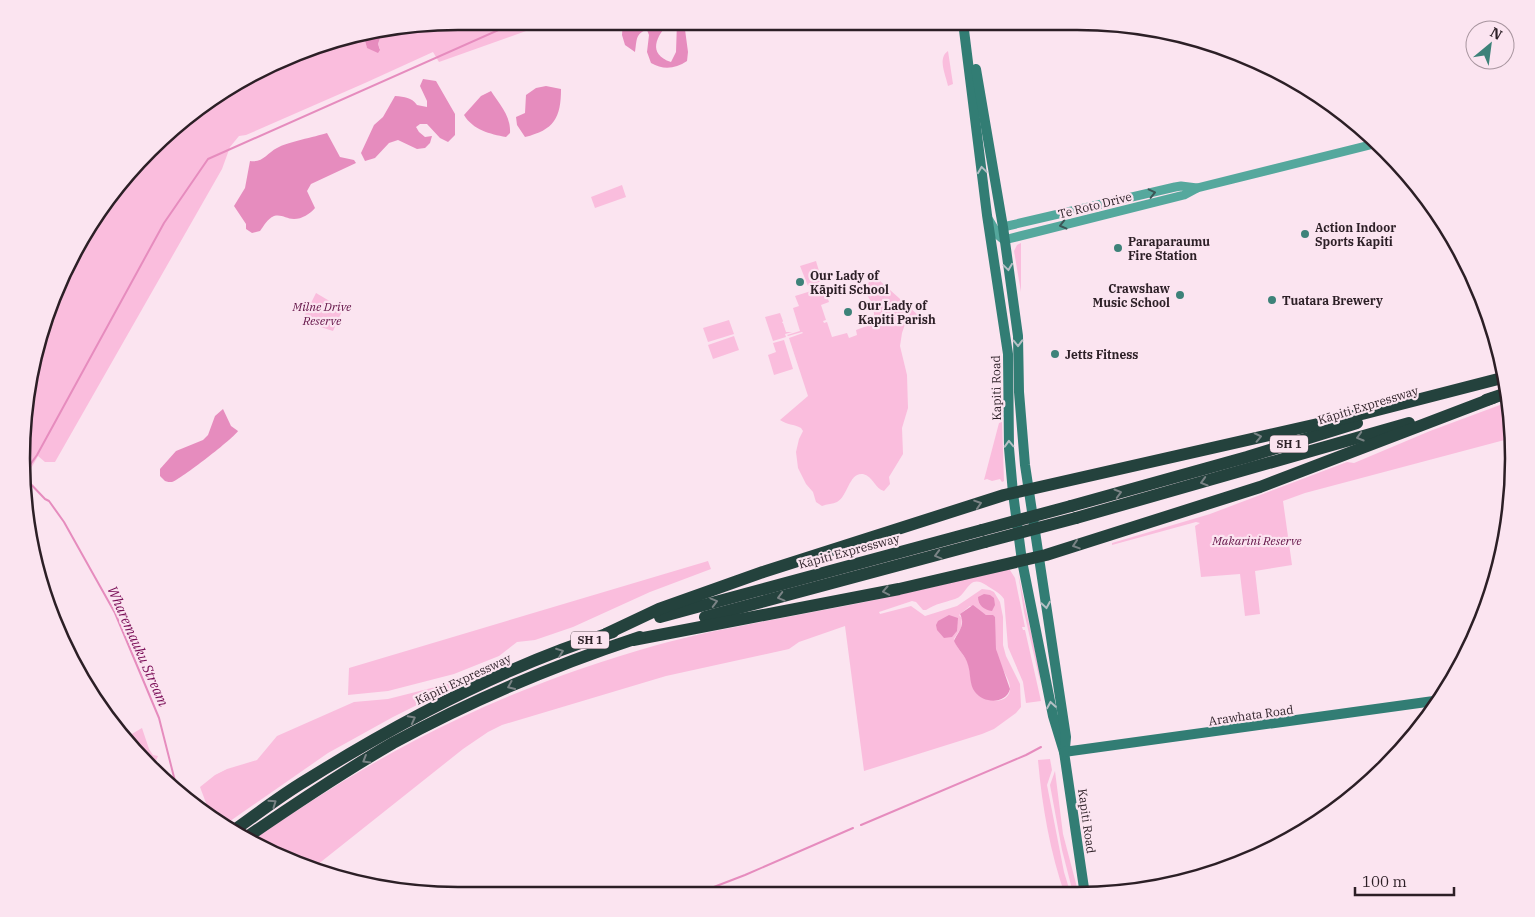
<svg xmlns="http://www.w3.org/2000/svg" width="1535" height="917" viewBox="0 0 1535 917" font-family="'IBM Plex Serif',serif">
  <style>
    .green { fill: #fabddd; fill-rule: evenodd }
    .water { fill: #e68cbe }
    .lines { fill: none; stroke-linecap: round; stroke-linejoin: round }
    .stream { stroke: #e68cbe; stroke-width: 2 }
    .tertiary { stroke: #55a89d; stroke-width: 9 }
    .secondary { stroke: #327d74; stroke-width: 10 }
    .motorway { stroke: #24423d; stroke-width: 12 }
    .motorway-bridge { stroke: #24423d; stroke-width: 12 }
    .oneway { stroke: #b5c0c5 }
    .oneway2 { stroke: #3c5656 }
    .oneway3 { stroke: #7a8385 }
    .poi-dot { fill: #3d8279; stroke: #fbe4f0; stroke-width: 2 }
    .labels { text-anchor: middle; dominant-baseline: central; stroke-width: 4.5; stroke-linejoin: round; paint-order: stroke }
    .shield { fill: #fbe4f0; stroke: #6a5a63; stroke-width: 1 }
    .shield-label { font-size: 11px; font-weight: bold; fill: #2c1f26 }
    .street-label { font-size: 12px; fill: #2c1f26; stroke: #fbe4f0 }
    .poi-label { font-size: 12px; font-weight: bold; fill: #2c1f26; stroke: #fbe4f0; text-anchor: start }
    .park-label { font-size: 12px; font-style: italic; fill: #611145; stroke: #fbe4f0 }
    .water-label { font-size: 14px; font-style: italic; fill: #7a0e57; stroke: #fbe4f0 }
    .rim { fill: none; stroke: #2c1f26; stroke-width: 2.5 }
  </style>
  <rect width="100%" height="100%" fill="#fbe4f0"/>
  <g class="green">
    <path d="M 458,21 L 458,26 L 464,28 L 476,21 L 554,21 L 439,62 L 433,52 L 365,83 L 246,135 L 239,136 L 230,147 L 222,169 L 55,462 L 45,462 L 38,456 L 29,472 L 22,465 L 21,458 L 41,342 L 49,326 L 44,321 L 122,182 L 193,111 L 318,44 L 364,37 L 367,48 L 380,49 L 378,44 L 380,38 L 377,35 Z"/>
    <path d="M 948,51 L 953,84 L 948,86 C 946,75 937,58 948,51 Z"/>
    <path d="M 622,185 L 626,197 L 595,208 L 591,197 Z"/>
    <path d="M 1021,243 L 1021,292 L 1014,251 L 1017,245 Z"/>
    <path d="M 816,261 L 822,281 L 808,286 L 800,266 Z"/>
    <path d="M 874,270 L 880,281 L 919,316 L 907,318 L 902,333 L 900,346 L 907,375 L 908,408 L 902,428 L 903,454 L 889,477 L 890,484 L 884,491 C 875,489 873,476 863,474 C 849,472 848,496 837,502 C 833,504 827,504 822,506 L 816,502 L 813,492 L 806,484 L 798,468 L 796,452 L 799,439 L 803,431 L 801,428 C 794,424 787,425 780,420 L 808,396 L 789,338 L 803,333 L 802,332 L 788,336 L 787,335 L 800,331 L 793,308 L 799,306 L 795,296 L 824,287 L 829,302 L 821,305 L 826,320 L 823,321 L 824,323 L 827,322 L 832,337 L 847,333 L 849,338 L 857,335 L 856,330 L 875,323 L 873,305 L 866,293 L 869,281 L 867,273 Z"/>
    <path d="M 316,293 L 343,309 L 333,331 L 302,321 Z"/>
    <path d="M 780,313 L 783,321 L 782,323 L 783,323 L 786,332 L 792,332 L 785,334 L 786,337 L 773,341 L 765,317 Z"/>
    <path d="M 729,320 L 734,334 L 708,342 L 703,328 Z"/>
    <path d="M 734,336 L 739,350 L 713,359 L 708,345 Z"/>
    <path d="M 784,340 L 793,369 L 774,375 L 768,355 L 776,352 L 773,343 Z"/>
    <path d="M 1508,402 L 1512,438 L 1305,493 L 1283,501 L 1292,565 L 1255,571 L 1260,614 L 1245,616 L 1240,574 L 1201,577 L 1195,526 L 1200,523 L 1196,522 L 1112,545 L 1112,543 L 1210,514 L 1347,462 L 1354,463 L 1430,431 Z"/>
    <path d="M 1002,422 L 1004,481 L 1002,482 L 1000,479 L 992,481 L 987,479 L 984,480 L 999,423 Z"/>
    <path d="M 708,561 L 711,569 L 650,592 L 573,627 L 535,640 L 517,642 L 499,656 L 454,674 L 388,691 L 348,695 L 349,668 Z"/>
    <path d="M 1008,567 L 1015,578 L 1025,627 L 1022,627 L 1023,630 L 1025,630 L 1041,701 L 1026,703 L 1023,682 L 1008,647 L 1004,599 C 999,592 993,590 986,585 C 968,573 968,595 955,599 C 943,603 937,603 926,610 L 923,610 L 916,602 L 912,601 L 879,612 L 880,614 L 911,606 L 925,616 L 957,606 L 982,589 L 990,590 L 994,592 L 1000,602 L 1003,617 L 1003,645 L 1006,656 L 1020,684 L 1021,707 L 1016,713 L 994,729 L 982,734 L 864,771 L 845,626 L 799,642 L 789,649 L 666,676 L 502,725 L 488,732 L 463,749 L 312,869 L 252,840 C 319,795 387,752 460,718 C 523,688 590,664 657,645 C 710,630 764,622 818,611 C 879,600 939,586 999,571 ZM 970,606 L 986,615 L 995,617 C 995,633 994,650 1000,664 C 1003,671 1011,682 1010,690 C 1007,706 986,701 977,694 C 970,685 971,674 968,663 C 964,654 956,648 954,639 L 961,628 L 962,618 L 959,615 Z"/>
    <path d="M 1018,573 L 1039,669 L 1040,681 L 1024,612 Z"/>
    <path d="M 471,678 L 393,717 L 328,753 L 223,826 L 215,822 L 206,813 L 206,803 L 200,787 L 215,775 L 227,769 L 257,760 L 277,736 L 354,702 L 388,699 Z"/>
    <path d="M 142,728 L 149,749 L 153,755 L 158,756 L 154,765 L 125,738 Z"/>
    <path d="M 1050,759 L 1052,770 L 1047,785 L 1064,872 L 1071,895 L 1065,895 C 1050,852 1042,806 1038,760 Z"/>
    <path d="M 1055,771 L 1063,834 L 1079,895 L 1075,895 L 1072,889 L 1062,850 L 1050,785 Z"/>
  </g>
  <g class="water">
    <path d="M 623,21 L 674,22 L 670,22 C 656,36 647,54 671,62 L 676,52 L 677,22 L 684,22 L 688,52 L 687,61 C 675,69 663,70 651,63 L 647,52 L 649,35 L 647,30 C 635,33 637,41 635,52 L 625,45 L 622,35 Z"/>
    <path d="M 377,35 L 380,38 L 378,44 L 380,50 L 378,53 L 367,48 L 364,37 Z"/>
    <path d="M 423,79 L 436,81 L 455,114 L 455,135 L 448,142 L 440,138 L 427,124 L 420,124 L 416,127 L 419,132 L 425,137 L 432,136 L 430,143 L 425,148 L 417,149 L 398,140 L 389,143 L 375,158 L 365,161 L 361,153 L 374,125 L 383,117 L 395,96 C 405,97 411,97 417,105 L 427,107 L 427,101 L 420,86 Z"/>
    <path d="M 546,86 L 561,89 C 561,118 554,130 525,137 L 517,125 L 516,117 L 525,113 L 526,95 L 536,88 Z"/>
    <path d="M 491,91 C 500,105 511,116 510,133 L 506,137 C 490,134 473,130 464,115 L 481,96 Z"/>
    <path d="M 327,133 L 340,157 L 354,160 L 356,163 L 311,184 L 307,191 L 315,208 C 310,214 302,219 294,219 C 286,219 282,214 274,216 C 267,219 264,226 260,231 L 252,233 L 246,229 L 246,224 L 234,206 L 245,188 L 250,161 C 263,163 267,153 277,148 C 287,142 315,137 327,133 Z"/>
    <path d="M 223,409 L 231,426 L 238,431 C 235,437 180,480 172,482 C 170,482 167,482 165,481 L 160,476 L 160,469 L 176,451 L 203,440 L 208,435 L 215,416 Z"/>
    <path d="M 984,594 L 990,595 L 994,598 L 995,605 L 992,611 C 984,610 978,605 978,597 Z"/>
    <path d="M 973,605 L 986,615 L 993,615 L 995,617 L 996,649 L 1010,689 C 1006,704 984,704 975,692 C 969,684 971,674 968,665 C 966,656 958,650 954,641 C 958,632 966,625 960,614 Z"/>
    <path d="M 949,615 L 958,618 L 957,631 L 952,637 L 944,638 L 937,630 L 936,625 L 938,621 Z"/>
  </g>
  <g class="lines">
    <g class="stream">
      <path d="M 27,469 L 37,455 L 164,223 L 208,159 L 512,24"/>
      <path d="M 24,475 L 25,473"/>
      <path d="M 25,478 L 45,499 L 49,501 L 64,522 L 115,613 L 159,718 L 176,785"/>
      <path d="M 861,825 L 1026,755 L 1041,747"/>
      <path d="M 693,895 L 745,875 L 853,828"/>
    </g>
    <g class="tertiary">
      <path d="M 989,220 L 998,235 L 1004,240 L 1184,195 L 1197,188 L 1378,143"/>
      <path d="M 999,232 L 1003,227 L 1175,187 L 1181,186 L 1197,188"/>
    </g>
    <g class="secondary">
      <path d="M 963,22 L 987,215 L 1008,354 L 1009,448 L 1013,493 L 1022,561 L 1053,716 L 1064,752 L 1085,895"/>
      <path d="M 976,69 L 1003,227 L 1018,336 L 1019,392 L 1025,465 L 1066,737 L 1065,748"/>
      <path d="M 1064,752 L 1441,700"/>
    </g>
    <g class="motorway">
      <path d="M 1486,400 L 1507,393"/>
      <path d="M 1071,506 L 1247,457 L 1357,423"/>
      <path d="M 1076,518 L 1409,423"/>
      <path d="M 660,617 L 982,530"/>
      <path d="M 705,617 L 985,542"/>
      <path d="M 606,634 L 659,609 L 763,572 L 1004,495 L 1362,414 L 1506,377"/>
      <path d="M 633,640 L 899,589 L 1046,555 L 1260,487 L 1493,398"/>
      <path d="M 233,831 C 257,814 280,796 305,781 C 401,721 504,666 613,632"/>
      <path d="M 247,837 C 295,804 343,772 393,743 C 472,700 555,665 640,637"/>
    </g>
    <g class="motorway-bridge">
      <path d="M 982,530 L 1071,506"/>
      <path d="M 985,542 L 1076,518"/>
    </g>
  </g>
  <defs><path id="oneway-chevron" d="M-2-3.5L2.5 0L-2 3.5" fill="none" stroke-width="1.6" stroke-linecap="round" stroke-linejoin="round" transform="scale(1.25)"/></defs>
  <g class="oneway">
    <use href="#oneway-chevron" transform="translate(982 170) rotate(-98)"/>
    <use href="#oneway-chevron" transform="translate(1008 267) rotate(82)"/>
    <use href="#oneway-chevron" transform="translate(1018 343) rotate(89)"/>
    <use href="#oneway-chevron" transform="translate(1009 444) rotate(-92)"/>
    <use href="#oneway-chevron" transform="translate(1046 605) rotate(81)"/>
    <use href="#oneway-chevron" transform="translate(1051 705) rotate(-99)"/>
  </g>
  <g class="oneway2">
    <use href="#oneway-chevron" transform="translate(1152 193) rotate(-13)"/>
    <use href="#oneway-chevron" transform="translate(1063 225) rotate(166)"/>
  </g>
  <g class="oneway3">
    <use href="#oneway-chevron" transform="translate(1258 437) rotate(-12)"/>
    <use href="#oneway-chevron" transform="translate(1360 437) rotate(164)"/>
    <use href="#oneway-chevron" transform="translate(1204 482) rotate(164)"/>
    <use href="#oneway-chevron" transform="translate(1118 493) rotate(-16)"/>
    <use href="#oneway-chevron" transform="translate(978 504) rotate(-18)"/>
    <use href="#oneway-chevron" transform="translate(1076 545) rotate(162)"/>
    <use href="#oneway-chevron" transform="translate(938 555) rotate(165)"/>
    <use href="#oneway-chevron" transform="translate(886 591) rotate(169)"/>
    <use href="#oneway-chevron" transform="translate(781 597) rotate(165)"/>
    <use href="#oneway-chevron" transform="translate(714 602) rotate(-15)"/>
    <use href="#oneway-chevron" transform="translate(560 652) rotate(-21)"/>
    <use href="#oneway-chevron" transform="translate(511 686) rotate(156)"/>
    <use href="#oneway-chevron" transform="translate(412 719) rotate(-28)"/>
    <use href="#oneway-chevron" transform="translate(366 760) rotate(149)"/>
    <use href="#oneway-chevron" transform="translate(273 803) rotate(-35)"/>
  </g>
  <g class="poi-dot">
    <circle cx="1305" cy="234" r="5"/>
    <circle cx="1118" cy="248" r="5"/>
    <circle cx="800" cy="282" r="5"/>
    <circle cx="1180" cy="295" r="5"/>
    <circle cx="1272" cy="300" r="5"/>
    <circle cx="848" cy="312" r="5"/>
    <circle cx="1055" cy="354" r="5"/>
  </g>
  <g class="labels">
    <g class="shield">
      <rect x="1270" y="435.5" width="38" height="17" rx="4"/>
      <rect x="571" y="631.5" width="38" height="17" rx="4"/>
    </g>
    <g class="shield-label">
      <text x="1289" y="444">SH 1</text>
      <text x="590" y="640">SH 1</text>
    </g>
    <g class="street-label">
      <text transform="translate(1095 205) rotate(-14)">Te Roto Drive</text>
      <text transform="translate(996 388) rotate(-91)">Kapiti Road</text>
      <text transform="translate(1368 405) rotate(-17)">Kāpiti Expressway</text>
      <text transform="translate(849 551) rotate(-15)">Kāpiti Expressway</text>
      <text transform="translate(463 679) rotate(-25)">Kāpiti Expressway</text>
      <text transform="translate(1251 715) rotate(-8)">Arawhata Road</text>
      <text transform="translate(1087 821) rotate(82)">Kapiti Road</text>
    </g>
    <g class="poi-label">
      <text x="1315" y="227">Action Indoor<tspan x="1315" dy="14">Sports Kapiti</tspan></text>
      <text x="1128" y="241">Paraparaumu<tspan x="1128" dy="14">Fire Station</tspan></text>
      <text x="810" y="275">Our Lady of<tspan x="810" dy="14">Kāpiti School</tspan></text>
      <text x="1170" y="288" text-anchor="end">Crawshaw<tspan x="1170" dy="14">Music School</tspan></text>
      <text x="1282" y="300">Tuatara Brewery</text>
      <text x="858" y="305">Our Lady of<tspan x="858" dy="14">Kapiti Parish</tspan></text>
      <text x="1065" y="354">Jetts Fitness</text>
    </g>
    <g class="park-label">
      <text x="322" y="306">Milne Drive<tspan x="322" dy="14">Reserve</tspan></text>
      <text x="1257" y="540">Makarini Reserve</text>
    </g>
    <g class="water-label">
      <text transform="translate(138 646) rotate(66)">Wharemauku Stream</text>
    </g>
  </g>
  <path d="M0 0H1535V917H0ZM458 30H1077A428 428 0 0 1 1505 458V459A428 428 0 0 1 1077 887H458A428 428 0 0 1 30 459V458A428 428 0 0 1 458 30Z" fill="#fbe4f0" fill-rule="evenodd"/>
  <path class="rim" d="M458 30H1077A428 428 0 0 1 1505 458V459A428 428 0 0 1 1077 887H458A428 428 0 0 1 30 459V458A428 428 0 0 1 458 30Z"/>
  <g transform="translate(1490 45) rotate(29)"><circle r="24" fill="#fbe4f0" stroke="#a8959f"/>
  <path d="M0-4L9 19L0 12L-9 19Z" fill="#3d8279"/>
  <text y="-8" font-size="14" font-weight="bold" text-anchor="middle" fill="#2c1f26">N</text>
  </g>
  <path d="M1355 887v8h99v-8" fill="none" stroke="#2c1f26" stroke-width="2.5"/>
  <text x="1362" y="887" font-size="15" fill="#2c1f26" stroke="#fbe4f0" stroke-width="4" paint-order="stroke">100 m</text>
</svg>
